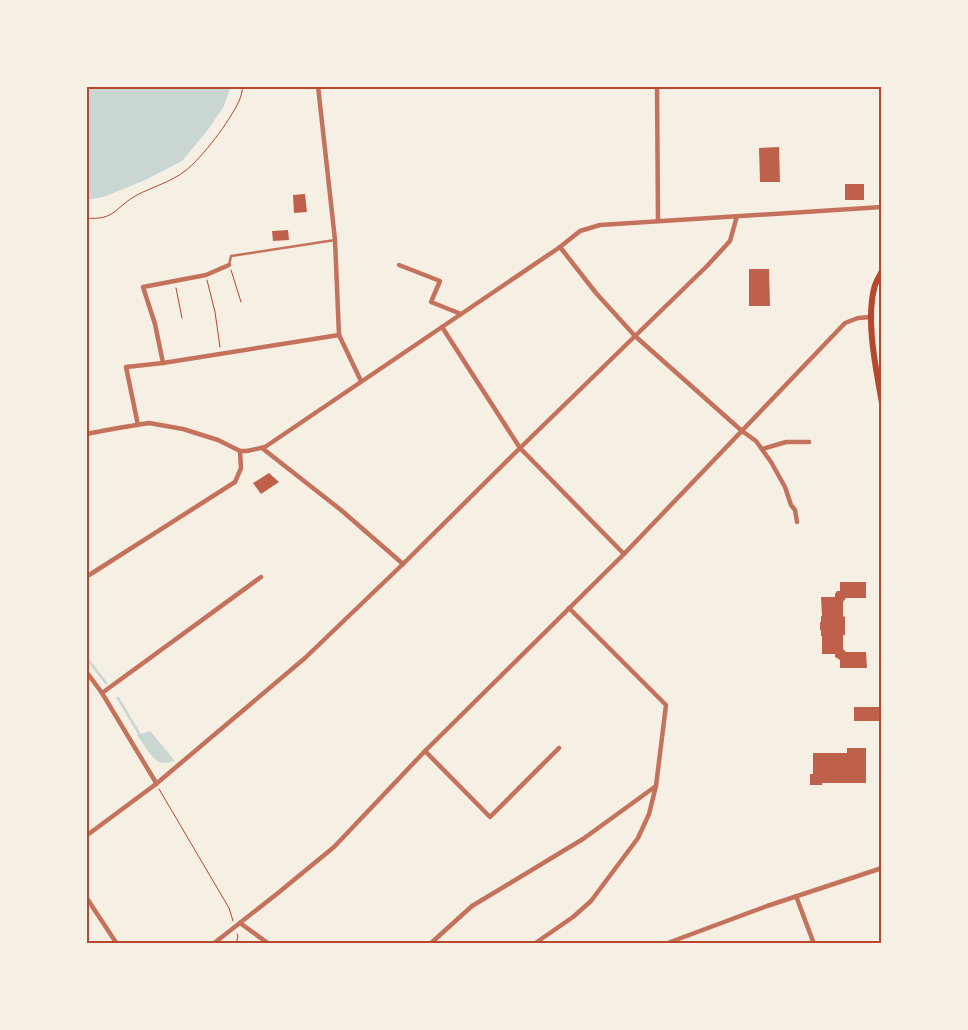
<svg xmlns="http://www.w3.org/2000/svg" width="968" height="1030" viewBox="0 0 968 1030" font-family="'Golos Text',sans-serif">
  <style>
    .water { fill: #c9d6d2 }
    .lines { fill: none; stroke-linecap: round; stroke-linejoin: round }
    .stream { stroke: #c9d6d2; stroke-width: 2.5 }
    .building { fill: #bf614a }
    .path { stroke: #b5482f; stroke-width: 1 }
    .service { stroke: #c5725c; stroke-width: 2.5 }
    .minor { stroke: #c5725c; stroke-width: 4.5 }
    .secondary { stroke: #b5482f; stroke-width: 6 }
    .neatline { fill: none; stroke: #b5482f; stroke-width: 2 }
  </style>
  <rect width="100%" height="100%" fill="#f6efe4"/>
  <g class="water">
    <path d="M 86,86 L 231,86 L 224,106 L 207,131 L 182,161 L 143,181 L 103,197 L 86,200 Z"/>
    <path d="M 150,731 L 151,732 L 175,761 C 171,762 166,763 162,763 C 153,762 143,743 137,735 Z"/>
  </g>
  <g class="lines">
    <g class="stream">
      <path d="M 86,657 L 106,683"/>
      <path d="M 118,698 L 140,735"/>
    </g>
  </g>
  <g class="building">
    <path d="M 779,147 L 780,182 L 760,182 L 759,148 Z"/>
    <rect x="845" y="184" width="19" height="16"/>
    <path d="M 305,194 L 307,212 L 294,213 L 293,195 Z"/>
    <path d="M 288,230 L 289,240 L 273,241 L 272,231 Z"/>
    <path d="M 749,269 L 769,269 L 770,306 L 749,306 Z"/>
    <path d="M 269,473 L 279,482 L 261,494 L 253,483 Z"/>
    <path d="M 840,582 L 866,582 L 866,598 L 846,598 L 843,602 L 843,616 L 845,617 L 845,635 L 843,635 L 843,649 L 846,652 L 866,652 L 867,668 L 840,668 L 840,660 L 835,657 L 835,654 L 822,654 L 822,636 L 821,636 L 821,630 L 820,630 L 820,622 L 821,622 L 821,616 L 822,616 L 821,597 L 835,597 L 835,594 L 837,591 L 840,591 Z"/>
    <rect x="854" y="707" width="25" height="14"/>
    <path d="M 847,748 L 866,748 L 866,783 L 822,783 L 822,785 L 810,785 L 810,774 L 813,774 L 813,753 L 847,753 Z"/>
  </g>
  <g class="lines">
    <g class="path">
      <path d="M 86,218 C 115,221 115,207 137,195 C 152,187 171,182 185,171 C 202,158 230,121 239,101 C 241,97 242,91 243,86"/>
      <path d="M 231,270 L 241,302"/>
      <path d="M 207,280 L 215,312 L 220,347"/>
      <path d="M 176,288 L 182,318"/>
      <path d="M 159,789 L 229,908 L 233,921"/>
      <path d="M 236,944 L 238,936 L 237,934"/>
    </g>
    <path class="service" d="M 229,265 L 231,256 L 335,240"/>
    <g class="minor">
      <path d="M 318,86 L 335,240 L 339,335 L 361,381"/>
      <path d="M 657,86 L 658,221"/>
      <path d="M 560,247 L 596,293 L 635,336 L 742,431 L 756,441 L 771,462 L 785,487 L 791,505 L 795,510 L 797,522"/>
      <path d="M 399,265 L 440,281 L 431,302 L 461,314"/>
      <path d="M 442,327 L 520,448 L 624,554"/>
      <path d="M 163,363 L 155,324 L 143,287 L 206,275 L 229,265"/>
      <path d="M 138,425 L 126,367 L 163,363 L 339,335"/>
      <path d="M 86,434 L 118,428 L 149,423 L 183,429 L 218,440 L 240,451"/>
      <path d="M 262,448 L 341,510 L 403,564"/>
      <path d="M 762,449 L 786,442 L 809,442"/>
      <path d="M 86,577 L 235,482 L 241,468 L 240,451 L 247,451 L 265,447 L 560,247 L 580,231 L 600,225 L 882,207"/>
      <path d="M 88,674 L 102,693 L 155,781 L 156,784"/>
      <path d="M 102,693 L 261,577"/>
      <path d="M 425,751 L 490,817 L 559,748"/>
      <path d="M 86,836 L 156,784 L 305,658 L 403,564 L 520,448 L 707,266 L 730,241 L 737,216"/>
      <path d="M 796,896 L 814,944"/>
      <path d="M 86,897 L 117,944"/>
      <path d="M 240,923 L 269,944"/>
      <path d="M 213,944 L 278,893 L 334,847 L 425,751 L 624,554 L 845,323 L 858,318 L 871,317"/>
      <path d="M 430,944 L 472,906 L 583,839 L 656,786"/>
      <path d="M 534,944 L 573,917 L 591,901 L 638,838 L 649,814 L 656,786 L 666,705 L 569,608"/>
      <path d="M 665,944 L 767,906 L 882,868"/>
    </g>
    <path class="secondary" d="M 882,271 C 880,275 877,280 875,285 C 865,319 876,368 882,403"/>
  </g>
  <rect width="968" height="1030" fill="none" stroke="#f6efe4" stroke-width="175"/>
  <rect x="88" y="88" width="792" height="854" class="neatline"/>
</svg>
